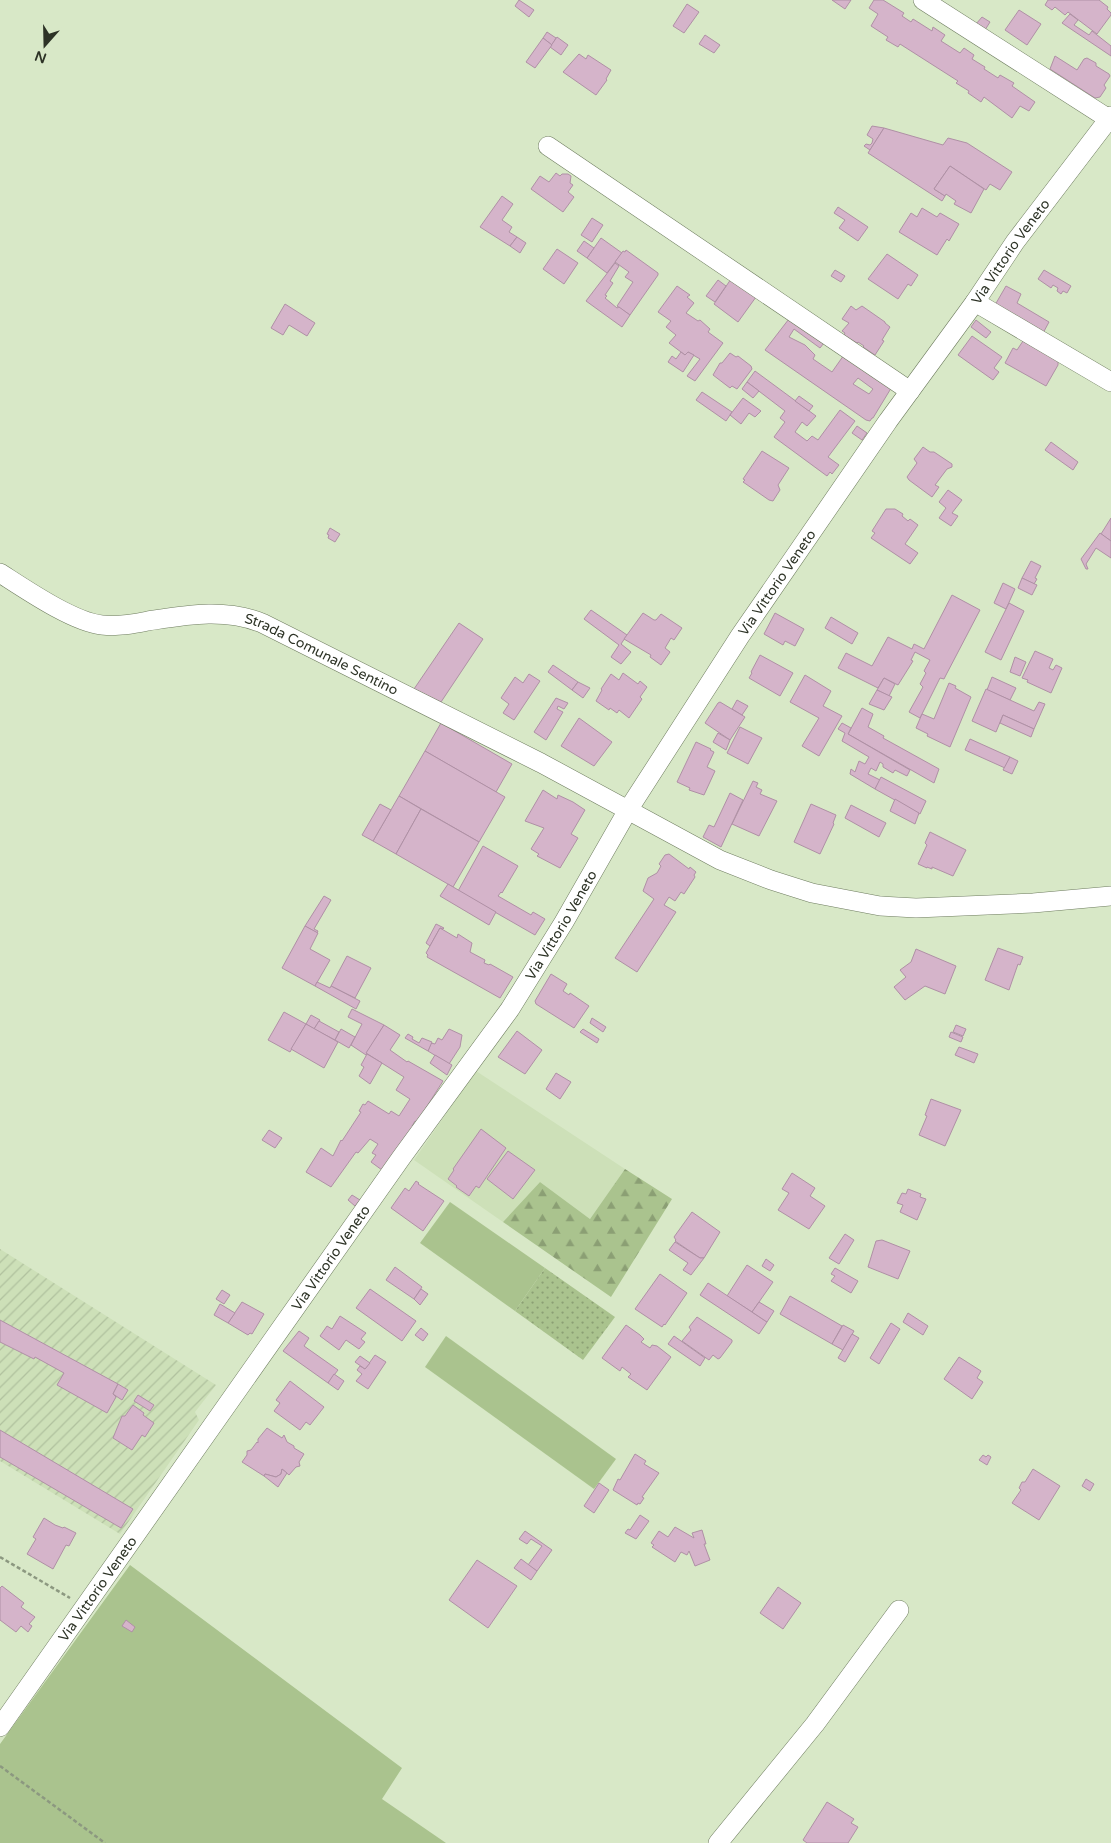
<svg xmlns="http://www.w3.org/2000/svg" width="1111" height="1843" viewBox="0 0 1111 1843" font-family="'Varela Round',sans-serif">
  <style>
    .built { fill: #cde0b8 }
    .industrial { fill: url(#industrial-furrows) }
    .green { fill: #aac38e }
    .forest { fill: url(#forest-firs) }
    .garden { fill: url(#garden-dots) }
    .building { fill: #d5b4ca; stroke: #af90a5; fill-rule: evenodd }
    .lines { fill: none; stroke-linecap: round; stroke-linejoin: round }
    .minor-casing { stroke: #6e7c5f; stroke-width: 20 }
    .path { stroke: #8c9880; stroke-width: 2.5; stroke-dasharray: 4 2.5; stroke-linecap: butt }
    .minor { stroke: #fff; stroke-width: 19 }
    .labels { text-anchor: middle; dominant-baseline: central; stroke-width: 4; stroke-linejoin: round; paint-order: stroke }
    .street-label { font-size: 14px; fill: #2d3326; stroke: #d8e8c7 }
  </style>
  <defs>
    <pattern id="industrial-furrows" width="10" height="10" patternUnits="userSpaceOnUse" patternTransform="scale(1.25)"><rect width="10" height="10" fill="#cde0b8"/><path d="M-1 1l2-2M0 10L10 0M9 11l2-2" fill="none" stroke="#b0c19e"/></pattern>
    <pattern id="forest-firs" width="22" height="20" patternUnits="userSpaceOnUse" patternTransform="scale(1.25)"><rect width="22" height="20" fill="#aac38e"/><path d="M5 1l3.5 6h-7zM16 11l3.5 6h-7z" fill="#8b9f74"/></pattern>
    <pattern id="garden-dots" width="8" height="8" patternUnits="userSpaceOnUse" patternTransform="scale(1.25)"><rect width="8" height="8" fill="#aac38e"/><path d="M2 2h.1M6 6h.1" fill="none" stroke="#8b9f74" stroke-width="1.8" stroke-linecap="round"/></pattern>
  </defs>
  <rect width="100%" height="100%" fill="#d8e8c7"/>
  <path class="built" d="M 476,1071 L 625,1169 L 590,1219 L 540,1182 L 503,1222 L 414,1160 Z"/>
  <path class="industrial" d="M 0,1249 L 216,1385 L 195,1412 L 199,1420 L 120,1534 L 0,1461 Z"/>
  <g class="green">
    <path d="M 450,1202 L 545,1268 L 515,1311 L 420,1243 Z"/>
    <path d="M 446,1336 L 616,1459 L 594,1489 L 425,1367 Z"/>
    <path d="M 130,1565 L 402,1768 L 382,1799 L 446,1843 L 0,1843 L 0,1744 Z"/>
  </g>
  <path class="forest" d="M 625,1169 L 672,1199 L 611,1297 L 503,1222 L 540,1182 L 590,1219 Z"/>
  <path class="garden" d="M 545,1268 L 615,1317 L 583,1360 L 515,1311 Z"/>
  <g class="building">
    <path d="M 519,0 L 534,10 L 529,17 L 515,6 Z"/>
    <path d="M 832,0 L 851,0 L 845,9 Z"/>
    <path d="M 874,0 L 883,0 L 904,13 L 902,16 L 911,22 L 913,19 L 932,31 L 933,27 L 945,35 L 941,41 L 960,53 L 964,48 L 974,55 L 972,59 L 985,67 L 984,69 L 998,78 L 1000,75 L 1014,83 L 1012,86 L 1035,102 L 1029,111 L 1020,106 L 1012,118 L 984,97 L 981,102 L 968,93 L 969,91 L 956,83 L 958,81 L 900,44 L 898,47 L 886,40 L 888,37 L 871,26 L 878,14 L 869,8 Z"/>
    <path d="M 1048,0 L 1099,0 L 1108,7 L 1107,9 L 1111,13 L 1111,15 L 1097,34 L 1068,12 L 1065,15 L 1055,7 L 1052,10 L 1045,5 Z"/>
    <path d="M 687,4 L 699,12 L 684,33 L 673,26 Z"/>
    <path d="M 1019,10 L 1041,24 L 1027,45 L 1005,30 Z"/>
    <path d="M 1070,14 L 1078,20 L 1074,25 L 1089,35 L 1092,31 L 1111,46 L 1111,56 L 1062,23 Z"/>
    <path d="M 982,17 L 990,22 L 985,30 L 976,24 Z"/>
    <path d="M 547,32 L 556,38 L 552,45 L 543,38 Z"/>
    <path d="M 705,35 L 720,45 L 714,53 L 699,44 Z"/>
    <path d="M 557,37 L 568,45 L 561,55 L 550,47 Z"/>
    <path d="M 543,38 L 552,45 L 535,68 L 526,62 Z"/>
    <path d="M 579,54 L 586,59 L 588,55 L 611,70 L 606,79 L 607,80 L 596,95 L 563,72 Z"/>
    <path d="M 1055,56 L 1077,70 L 1084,59 L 1087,58 L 1096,63 L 1096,66 L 1109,74 L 1110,76 L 1104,85 L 1106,88 L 1100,97 L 1095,98 L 1050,69 Z"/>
    <path d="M 872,126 L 884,128 L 870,150 L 864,146 L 866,144 L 870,145 L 872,143 L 873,139 L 867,135 Z"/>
    <path d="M 884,128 L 943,145 L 948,138 L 967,143 L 1012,172 L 1000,190 L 990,184 L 986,190 L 950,166 L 934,189 L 945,196 L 942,201 L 868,153 Z"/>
    <path d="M 950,166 L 984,189 L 971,213 L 954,204 L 956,201 L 946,194 L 945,196 L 934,189 Z"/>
    <path d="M 556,173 L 560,176 L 562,174 L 568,174 L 571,176 L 570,183 L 573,185 L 568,192 L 574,197 L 563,212 L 531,189 L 540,176 L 549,182 Z"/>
    <path d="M 502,196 L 513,204 L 502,220 L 512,227 L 509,232 L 517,237 L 510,246 L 480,227 Z"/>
    <path d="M 838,207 L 868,227 L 858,241 L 839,228 L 845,220 L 834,213 Z"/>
    <path d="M 922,208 L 937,217 L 940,213 L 959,224 L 949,241 L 947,239 L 937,255 L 899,232 L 911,213 L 917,217 Z"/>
    <path d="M 592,218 L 603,225 L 592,242 L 581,235 Z"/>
    <path d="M 517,237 L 526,243 L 520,253 L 510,246 Z"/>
    <path d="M 601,238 L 622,253 L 607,273 L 587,258 Z"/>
    <path d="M 584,241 L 594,248 L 587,258 L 577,251 Z"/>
    <path d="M 557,249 L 578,263 L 564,284 L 543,269 Z"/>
    <path d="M 626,250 L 658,273 L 658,275 L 630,315 L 617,306 L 633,282 L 625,277 L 629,272 L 615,262 L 623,251 L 625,252 Z"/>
    <path d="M 887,254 L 918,275 L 911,286 L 908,284 L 898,299 L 868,279 Z"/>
    <path d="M 615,263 L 619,266 L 610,281 L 613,283 L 605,295 L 607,296 L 605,298 L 617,308 L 619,307 L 630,315 L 622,327 L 586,301 Z"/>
    <path d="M 835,270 L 845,276 L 841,282 L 831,276 Z"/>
    <path d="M 1044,270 L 1071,286 L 1067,293 L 1063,291 L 1061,294 L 1057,291 L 1058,288 L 1053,285 L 1051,288 L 1038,279 Z"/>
    <path d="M 731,279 L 756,297 L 738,322 L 714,304 Z"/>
    <path d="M 718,280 L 726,286 L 715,302 L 706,296 Z"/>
    <path d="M 677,286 L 690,295 L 687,297 L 694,303 L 686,313 L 698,321 L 700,320 L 710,329 L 708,332 L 723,343 L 695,381 L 687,376 L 700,359 L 688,352 L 685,355 L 669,343 L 676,335 L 666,327 L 671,321 L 658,312 Z"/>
    <path d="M 1006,286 L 1021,294 L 1017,303 L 1049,322 L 1042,335 L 995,305 Z"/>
    <path d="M 285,304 L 315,323 L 307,336 L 289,325 L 283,335 L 271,328 Z"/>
    <path d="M 851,306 L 856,310 L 862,306 L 885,322 L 885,323 L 890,327 L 882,340 L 884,341 L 875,355 L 863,347 L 864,346 L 858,342 L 857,343 L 844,335 L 845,333 L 842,331 L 849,323 L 842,319 Z"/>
    <path d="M 792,315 L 827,339 L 820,348 L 794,329 L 789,337 L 805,345 L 815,355 L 813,359 L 832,372 L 846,352 L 893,385 L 873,418 L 872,418 L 870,421 L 866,420 L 765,350 ZM 858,378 L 873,389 L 869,394 L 853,384 Z"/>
    <path d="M 976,320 L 991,332 L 986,338 L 971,327 Z"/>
    <path d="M 972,336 L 1002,357 L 994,368 L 999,372 L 993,380 L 958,355 Z"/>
    <path d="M 1023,341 L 1058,361 L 1058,365 L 1046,386 L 1005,363 L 1013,348 L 1017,350 Z"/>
    <path d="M 681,352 L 685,355 L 688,352 L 694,355 L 683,372 L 668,362 L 672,356 L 676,359 Z"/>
    <path d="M 730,353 L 736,357 L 738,356 L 751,366 L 752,369 L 737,389 L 732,386 L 730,388 L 713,375 L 720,363 L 722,363 Z"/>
    <path d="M 755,371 L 816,416 L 807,426 L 802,422 L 795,432 L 807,441 L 812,436 L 818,440 L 840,410 L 855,421 L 828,457 L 839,465 L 832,474 L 830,472 L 827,476 L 774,437 L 785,422 L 780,418 L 785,411 L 747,382 Z"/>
    <path d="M 747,382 L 759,391 L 753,398 L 742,389 Z"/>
    <path d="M 702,392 L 732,412 L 726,421 L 696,400 Z"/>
    <path d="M 799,396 L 813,406 L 809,411 L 795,401 Z"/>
    <path d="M 743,398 L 761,411 L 755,417 L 749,413 L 741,424 L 730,415 Z"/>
    <path d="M 857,426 L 867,433 L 862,440 L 852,433 Z"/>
    <path d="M 1051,442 L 1078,462 L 1073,470 L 1045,450 Z"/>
    <path d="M 923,447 L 930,452 L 934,452 L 952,464 L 952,467 L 947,469 L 935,485 L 939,487 L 932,497 L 909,480 L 907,477 L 917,463 L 914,459 Z"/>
    <path d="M 762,451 L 789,468 L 778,485 L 780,490 L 773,501 L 769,500 L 743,482 L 745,480 L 743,479 Z"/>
    <path d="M 948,490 L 962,500 L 952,513 L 958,516 L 951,526 L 939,518 L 946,508 L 939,502 Z"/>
    <path d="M 886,509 L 895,509 L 903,514 L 902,516 L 908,521 L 910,519 L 918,525 L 905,544 L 918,553 L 910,564 L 871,538 L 875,533 L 872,531 Z"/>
    <path d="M 1111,518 L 1111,541 L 1101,534 Z"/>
    <path d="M 330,528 L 340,534 L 335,542 L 328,538 L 329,535 L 327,534 Z"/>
    <path d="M 1100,533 L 1111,541 L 1111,558 L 1096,548 L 1086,564 L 1088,569 L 1086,569 L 1081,559 Z"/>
    <path d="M 1031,561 L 1041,566 L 1035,578 L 1037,579 L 1034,584 L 1022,578 Z"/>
    <path d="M 1022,578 L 1037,585 L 1032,595 L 1018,588 Z"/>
    <path d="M 1003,583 L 1015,589 L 1006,609 L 994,603 Z"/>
    <path d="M 952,595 L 980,610 L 946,675 L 944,679 L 940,678 L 920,718 L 909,712 L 923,687 L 920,684 L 926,673 L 924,671 L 930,660 L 915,652 L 911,660 L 913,661 L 898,685 L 884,678 L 878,688 L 838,668 L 846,653 L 872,666 L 888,637 L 912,649 L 914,644 L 924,649 Z"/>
    <path d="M 1009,603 L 1024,611 L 1001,660 L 985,652 Z"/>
    <path d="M 591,610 L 627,635 L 621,644 L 631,652 L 621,664 L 611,657 L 619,645 L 584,619 Z"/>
    <path d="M 643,613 L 654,620 L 656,620 L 661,614 L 682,628 L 674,640 L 671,638 L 665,648 L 670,652 L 661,665 L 650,657 L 651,655 L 624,639 Z"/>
    <path d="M 775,613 L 804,629 L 795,646 L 785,641 L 783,645 L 764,634 Z"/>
    <path d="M 831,617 L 858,633 L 852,644 L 825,628 Z"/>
    <path d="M 459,623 L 483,639 L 441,702 L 414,689 Z"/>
    <path d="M 1035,651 L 1053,659 L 1049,668 L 1053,670 L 1056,665 L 1062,668 L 1051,693 L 1027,682 L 1028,680 L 1022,678 Z"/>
    <path d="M 760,655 L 793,673 L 780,696 L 749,678 L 752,673 L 751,672 Z"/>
    <path d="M 1015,657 L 1026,662 L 1020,676 L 1010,672 Z"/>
    <path d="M 553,665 L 578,682 L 572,690 L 548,672 Z"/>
    <path d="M 623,673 L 638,684 L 640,681 L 647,687 L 640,697 L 642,699 L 629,718 L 619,710 L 617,713 L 610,708 L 609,710 L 596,701 L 602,690 L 601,689 L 611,674 L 619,680 Z"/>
    <path d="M 529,674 L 540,681 L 514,720 L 503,713 L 509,704 L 501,698 L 515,677 L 523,683 Z"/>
    <path d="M 805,675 L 831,691 L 823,706 L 842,716 L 819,756 L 802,746 L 819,718 L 790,702 Z"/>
    <path d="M 992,677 L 1016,688 L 1010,700 L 987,690 Z"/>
    <path d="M 884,678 L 895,684 L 889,696 L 877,690 Z"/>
    <path d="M 578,682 L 590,688 L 583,698 L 572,690 Z"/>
    <path d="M 949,683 L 956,686 L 955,688 L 971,697 L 950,747 L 927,736 L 928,734 L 916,728 L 922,714 L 934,719 Z"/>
    <path d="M 986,689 L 1034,711 L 1039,702 L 1045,704 L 1034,729 L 1003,715 L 996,732 L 972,721 Z"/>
    <path d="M 877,690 L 892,697 L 884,710 L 869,704 Z"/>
    <path d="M 556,698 L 568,703 L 564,709 L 558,706 L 557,709 L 563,712 L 546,740 L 534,732 Z"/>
    <path d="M 737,700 L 748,706 L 742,715 L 732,709 Z"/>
    <path d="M 720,702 L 745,717 L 730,740 L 705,723 L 718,703 Z"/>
    <path d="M 862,708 L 873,714 L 868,727 L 884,736 L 883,738 L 939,769 L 934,783 L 848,734 Z"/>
    <path d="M 1003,715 L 1034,729 L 1031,737 L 1000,723 Z"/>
    <path d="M 579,718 L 612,742 L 594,766 L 561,746 Z"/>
    <path d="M 441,723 L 512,764 L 496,792 L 425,751 Z"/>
    <path d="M 842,723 L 851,728 L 848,734 L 910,770 L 907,776 L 895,770 L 893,773 L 883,767 L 883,764 L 880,762 L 876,771 L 871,768 L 868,774 L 880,780 L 875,789 L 850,774 L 851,769 L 855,772 L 859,761 L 865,764 L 869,757 L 842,741 L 845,733 L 838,729 Z"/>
    <path d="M 740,727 L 762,738 L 748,764 L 727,753 Z"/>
    <path d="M 718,733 L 730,740 L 726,750 L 713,742 Z"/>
    <path d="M 970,739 L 1010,757 L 1005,768 L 965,750 Z"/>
    <path d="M 696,742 L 711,749 L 710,750 L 714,752 L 707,767 L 715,771 L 704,795 L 689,790 L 690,788 L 677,782 Z"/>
    <path d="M 425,751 L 505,797 L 479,842 L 399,796 Z"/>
    <path d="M 1010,757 L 1018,761 L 1012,774 L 1003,770 Z"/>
    <path d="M 881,777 L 926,801 L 920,814 L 875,789 Z"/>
    <path d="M 753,781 L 758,783 L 756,787 L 762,790 L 760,794 L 777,801 L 759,836 L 732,824 Z"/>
    <path d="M 543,790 L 557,799 L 558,795 L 573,802 L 585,810 L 571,834 L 578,838 L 560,868 L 537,856 L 539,854 L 531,849 L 544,828 L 525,821 Z"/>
    <path d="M 730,793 L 743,800 L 721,847 L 703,837 L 709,825 L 714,827 Z"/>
    <path d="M 399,796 L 421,809 L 396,854 L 373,841 Z"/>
    <path d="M 895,799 L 919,813 L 915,824 L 890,811 Z"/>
    <path d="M 380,804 L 391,810 L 373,841 L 362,835 Z"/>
    <path d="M 811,804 L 836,815 L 833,823 L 834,824 L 820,854 L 794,842 Z"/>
    <path d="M 851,805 L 886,823 L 879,837 L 845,818 Z"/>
    <path d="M 421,809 L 479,842 L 453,887 L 396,854 Z"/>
    <path d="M 930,832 L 966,850 L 953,876 L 932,867 L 932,869 L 927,867 L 927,868 L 918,864 L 927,845 L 925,843 Z"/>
    <path d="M 483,846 L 518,866 L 502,893 L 501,892 L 498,896 L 531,915 L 533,912 L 545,919 L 535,935 L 458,891 Z"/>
    <path d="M 669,854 L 689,869 L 690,867 L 696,872 L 694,875 L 695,877 L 684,894 L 681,892 L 675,901 L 669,897 L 664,905 L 676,912 L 637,972 L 615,958 L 654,899 L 643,891 L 648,878 L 657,873 L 661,866 L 659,864 L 665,855 Z"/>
    <path d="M 448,884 L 496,912 L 489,925 L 440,896 Z"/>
    <path d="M 324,896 L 331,900 L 314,929 L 318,931 L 317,933 L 305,926 Z"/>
    <path d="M 436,924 L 444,928 L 443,929 L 440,928 L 430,946 L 426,943 Z"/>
    <path d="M 305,926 L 318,933 L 310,949 L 330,960 L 315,986 L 282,968 Z"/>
    <path d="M 440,928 L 457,938 L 458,934 L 472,943 L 470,952 L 485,960 L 484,963 L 489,965 L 490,964 L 513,977 L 500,998 L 427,957 L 428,955 L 426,953 Z"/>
    <path d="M 998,948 L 1023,957 L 1020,965 L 1018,964 L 1009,990 L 985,980 Z"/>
    <path d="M 916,949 L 956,966 L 945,994 L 925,986 L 905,1000 L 894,987 L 906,977 L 900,970 L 911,962 Z"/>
    <path d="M 347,956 L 371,968 L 355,998 L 331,986 Z"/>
    <path d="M 551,974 L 567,984 L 563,991 L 569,995 L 570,993 L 589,1006 L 574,1028 L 536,1004 L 535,1001 Z"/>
    <path d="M 317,982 L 330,988 L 331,986 L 360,1001 L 356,1009 L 315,986 Z"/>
    <path d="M 352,1009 L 384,1025 L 366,1055 L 351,1045 L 362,1024 L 348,1017 Z"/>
    <path d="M 284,1012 L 306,1024 L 290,1052 L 268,1040 Z"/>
    <path d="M 311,1015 L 320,1020 L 314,1029 L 306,1024 Z"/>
    <path d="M 592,1018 L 606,1027 L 603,1032 L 590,1023 Z"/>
    <path d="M 319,1021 L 339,1032 L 335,1040 L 314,1029 Z"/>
    <path d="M 306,1024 L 338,1042 L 324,1068 L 291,1049 Z"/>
    <path d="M 384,1025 L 400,1035 L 390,1050 L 407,1062 L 408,1061 L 443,1081 L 417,1122 L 415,1121 L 412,1126 L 414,1127 L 382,1170 L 371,1162 L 376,1155 L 372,1153 L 378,1144 L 370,1139 L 358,1153 L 356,1152 L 331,1187 L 306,1172 L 321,1148 L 333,1156 L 341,1140 L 342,1141 L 361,1112 L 359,1111 L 363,1104 L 365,1105 L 368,1101 L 389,1114 L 391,1111 L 399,1116 L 410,1099 L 396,1090 L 404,1077 L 366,1053 Z"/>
    <path d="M 956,1025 L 966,1029 L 963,1036 L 953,1032 Z"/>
    <path d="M 341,1029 L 355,1037 L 349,1048 L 335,1040 Z"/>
    <path d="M 449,1029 L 462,1035 L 460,1047 L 449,1064 L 428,1051 L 431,1043 L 435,1044 L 438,1038 L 442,1040 Z"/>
    <path d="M 583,1029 L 599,1039 L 597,1043 L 580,1032 Z"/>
    <path d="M 517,1031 L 542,1050 L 525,1074 L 498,1057 Z"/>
    <path d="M 951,1032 L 963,1037 L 961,1042 L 949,1037 Z"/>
    <path d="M 408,1034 L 413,1037 L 412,1039 L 419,1043 L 422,1038 L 432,1042 L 428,1051 L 405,1038 Z"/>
    <path d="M 959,1047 L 978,1054 L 974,1063 L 955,1055 Z"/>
    <path d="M 367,1054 L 382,1063 L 370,1084 L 359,1076 L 364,1067 L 361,1065 Z"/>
    <path d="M 435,1055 L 452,1065 L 447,1075 L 430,1063 Z"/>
    <path d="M 556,1073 L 571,1082 L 560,1099 L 546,1089 Z"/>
    <path d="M 931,1099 L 961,1110 L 945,1146 L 919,1135 L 927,1116 L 925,1115 Z"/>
    <path d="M 481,1129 L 506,1148 L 479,1188 L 476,1186 L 469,1196 L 456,1187 L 457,1186 L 448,1179 L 454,1170 L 453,1169 Z"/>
    <path d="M 269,1130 L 282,1138 L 275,1148 L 262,1140 Z"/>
    <path d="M 508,1151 L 535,1170 L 513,1199 L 487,1179 Z"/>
    <path d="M 792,1173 L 815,1188 L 810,1196 L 825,1206 L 809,1229 L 778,1210 L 789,1193 L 782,1189 Z"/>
    <path d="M 416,1181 L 419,1183 L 418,1184 L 444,1201 L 423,1231 L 391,1208 L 405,1188 L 409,1191 Z"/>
    <path d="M 908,1189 L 921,1194 L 920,1197 L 926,1199 L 917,1220 L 900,1212 L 903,1205 L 897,1203 L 902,1193 L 906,1194 Z"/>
    <path d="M 352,1195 L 360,1200 L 355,1206 L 348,1200 Z"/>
    <path d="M 692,1212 L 720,1232 L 704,1258 L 700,1258 L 675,1241 L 676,1240 L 674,1237 Z"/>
    <path d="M 845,1234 L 854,1240 L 839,1264 L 829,1258 Z"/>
    <path d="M 882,1240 L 910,1251 L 898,1279 L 868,1267 L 876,1241 Z"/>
    <path d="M 675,1242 L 700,1258 L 704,1258 L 691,1275 L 683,1270 L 688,1263 L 669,1250 Z"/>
    <path d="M 766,1259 L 774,1265 L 770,1271 L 762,1266 Z"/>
    <path d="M 747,1265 L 773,1282 L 752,1312 L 727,1296 Z"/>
    <path d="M 395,1267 L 422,1287 L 414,1299 L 386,1280 Z"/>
    <path d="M 835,1268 L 858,1281 L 851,1293 L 831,1281 L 835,1276 L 831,1274 Z"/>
    <path d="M 660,1274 L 687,1293 L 665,1325 L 664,1324 L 662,1327 L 635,1309 Z"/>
    <path d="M 708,1283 L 767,1322 L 759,1334 L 700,1295 Z"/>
    <path d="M 370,1289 L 416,1321 L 402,1341 L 356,1308 Z"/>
    <path d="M 421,1289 L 428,1294 L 420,1305 L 414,1299 Z"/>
    <path d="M 222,1290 L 230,1295 L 224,1304 L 216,1299 Z"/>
    <path d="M 790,1296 L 842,1326 L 832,1344 L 780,1314 Z"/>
    <path d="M 242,1302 L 264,1314 L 252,1334 L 250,1333 L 248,1335 L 228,1323 Z"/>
    <path d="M 759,1302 L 774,1311 L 767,1322 L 752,1312 Z"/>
    <path d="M 220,1304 L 235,1313 L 228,1323 L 214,1315 Z"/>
    <path d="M 908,1313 L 928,1326 L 923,1335 L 903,1322 Z"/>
    <path d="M 340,1316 L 366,1333 L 361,1339 L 365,1342 L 359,1349 L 346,1340 L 339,1350 L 320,1336 L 327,1326 L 332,1329 Z"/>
    <path d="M 697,1317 L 732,1340 L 732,1342 L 720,1358 L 718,1359 L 713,1355 L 709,1360 L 682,1341 L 691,1330 L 689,1327 Z"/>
    <path d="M 0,1320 L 118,1384 L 113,1394 L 116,1397 L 107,1413 L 57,1385 L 64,1373 L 35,1357 L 34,1359 L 0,1342 Z"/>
    <path d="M 891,1323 L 900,1329 L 879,1364 L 870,1358 Z"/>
    <path d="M 626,1325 L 640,1335 L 644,1339 L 641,1342 L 650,1348 L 652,1345 L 657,1346 L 671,1357 L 647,1390 L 628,1377 L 631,1374 L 622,1367 L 620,1371 L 602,1358 Z"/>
    <path d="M 843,1325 L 854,1331 L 843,1350 L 832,1344 Z"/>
    <path d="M 421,1328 L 428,1334 L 423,1341 L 415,1335 Z"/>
    <path d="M 299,1331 L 309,1338 L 304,1346 L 338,1370 L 328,1383 L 283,1351 Z"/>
    <path d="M 852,1334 L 859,1338 L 845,1362 L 838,1358 Z"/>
    <path d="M 674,1336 L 705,1358 L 700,1366 L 668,1344 Z"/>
    <path d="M 375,1355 L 386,1362 L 368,1389 L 356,1381 L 362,1374 L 357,1370 L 360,1366 L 365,1369 Z"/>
    <path d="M 360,1356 L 370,1363 L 365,1369 L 355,1362 Z"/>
    <path d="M 959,1357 L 981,1371 L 977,1378 L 983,1382 L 972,1399 L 944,1379 Z"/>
    <path d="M 334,1374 L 344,1381 L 338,1390 L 328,1383 Z"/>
    <path d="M 290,1381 L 324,1407 L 310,1425 L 306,1422 L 300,1430 L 274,1411 L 280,1403 L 276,1400 Z"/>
    <path d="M 118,1384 L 128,1390 L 122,1400 L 113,1394 Z"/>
    <path d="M 138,1395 L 154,1405 L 150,1411 L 134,1401 Z"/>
    <path d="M 133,1405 L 144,1413 L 143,1415 L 154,1423 L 145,1437 L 142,1435 L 132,1450 L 113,1438 L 122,1416 L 125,1416 Z"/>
    <path d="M 267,1428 L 282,1438 L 284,1435 L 287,1442 L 294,1446 L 294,1448 L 304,1454 L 299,1462 L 300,1466 L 296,1467 L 289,1475 L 282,1469 L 281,1474 L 276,1477 L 265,1474 L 264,1476 L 242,1462 L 247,1455 L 247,1451 L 251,1450 L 257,1442 L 258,1443 L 258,1439 Z"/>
    <path d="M 0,1430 L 133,1509 L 121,1528 L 0,1457 Z"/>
    <path d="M 635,1454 L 646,1461 L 644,1464 L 659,1473 L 642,1497 L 644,1498 L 640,1504 L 638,1503 L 637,1505 L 613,1490 L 618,1479 L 620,1480 Z"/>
    <path d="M 983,1455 L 986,1457 L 988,1455 L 991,1457 L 987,1465 L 979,1460 Z"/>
    <path d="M 282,1469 L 287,1473 L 278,1487 L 264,1476 L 265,1474 L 276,1477 L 281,1474 Z"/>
    <path d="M 1033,1469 L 1060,1486 L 1039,1520 L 1012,1503 L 1021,1490 L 1019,1488 L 1022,1482 L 1025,1482 Z"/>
    <path d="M 1086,1479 L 1094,1484 L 1090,1491 L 1082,1486 Z"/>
    <path d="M 599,1483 L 609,1490 L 594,1513 L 584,1506 Z"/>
    <path d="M 640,1515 L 649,1521 L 636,1539 L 625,1533 L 628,1529 L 630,1530 Z"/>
    <path d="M 44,1518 L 55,1525 L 63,1528 L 64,1527 L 76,1533 L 69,1546 L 66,1545 L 53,1569 L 27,1554 L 36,1539 L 33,1537 Z"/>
    <path d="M 675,1527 L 694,1538 L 692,1533 L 702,1530 L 706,1544 L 704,1544 L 710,1560 L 695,1566 L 689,1551 L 687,1555 L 681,1552 L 675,1562 L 652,1547 L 654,1545 L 651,1543 L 659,1531 L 668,1537 Z"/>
    <path d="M 525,1531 L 552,1550 L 537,1571 L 528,1565 L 542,1546 L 531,1539 L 527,1544 L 519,1539 Z"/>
    <path d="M 521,1559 L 537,1571 L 531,1580 L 514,1568 Z"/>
    <path d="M 477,1560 L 517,1586 L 488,1628 L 449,1600 Z"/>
    <path d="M 2,1586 L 24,1603 L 21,1607 L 35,1617 L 29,1624 L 32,1626 L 28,1632 L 21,1626 L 16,1632 L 0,1620 L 0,1588 Z"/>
    <path d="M 778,1587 L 801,1603 L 783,1629 L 760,1613 Z"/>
    <path d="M 126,1620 L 135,1627 L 132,1632 L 122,1626 Z"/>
    <path d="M 827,1802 L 854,1819 L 851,1823 L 858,1827 L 848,1843 L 807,1843 L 803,1840 Z"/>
  </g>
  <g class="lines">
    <g class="minor-casing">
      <g id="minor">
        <path d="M 923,0 L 1109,119"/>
        <path d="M 548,146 L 910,391"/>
        <path d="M 975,302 L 1111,382"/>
        <path id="s1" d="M 0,573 C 25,589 73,622 102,625 C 117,627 133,624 148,621 C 187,615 224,608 262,623 L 541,763 L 720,860 L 771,880 L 812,893 L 880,906 L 916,908 L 1033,903 L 1111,896"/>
        <path id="s2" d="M 0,1727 L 401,1158 L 510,1009 L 564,922 L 628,810 L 740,636 L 888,421 L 975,302 L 1015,242 L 1111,116"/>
        <path d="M 718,1843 L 815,1724 L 899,1610"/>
      </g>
    </g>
    <g class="path">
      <path d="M 0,1557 L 70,1598"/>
      <path d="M 0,1766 L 105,1843"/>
    </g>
    <use href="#minor" class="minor"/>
  </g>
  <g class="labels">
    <g class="street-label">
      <text stroke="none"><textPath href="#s2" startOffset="1789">Via Vittorio Veneto</textPath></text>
      <text stroke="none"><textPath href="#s2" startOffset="1384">Via Vittorio Veneto</textPath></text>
      <text stroke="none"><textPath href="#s1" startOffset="344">Strada Comunale Sentino</textPath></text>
      <text stroke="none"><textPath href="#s2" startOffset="979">Via Vittorio Veneto</textPath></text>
      <text stroke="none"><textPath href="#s2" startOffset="574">Via Vittorio Veneto</textPath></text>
      <text stroke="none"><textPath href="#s2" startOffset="169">Via Vittorio Veneto</textPath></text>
    </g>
  </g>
  <g transform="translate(45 45) rotate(200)" stroke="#d8e8c7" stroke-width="4" paint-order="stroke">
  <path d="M0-4L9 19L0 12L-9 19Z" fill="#2d3326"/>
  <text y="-8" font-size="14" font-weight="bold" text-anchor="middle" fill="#2d3326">N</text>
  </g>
</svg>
